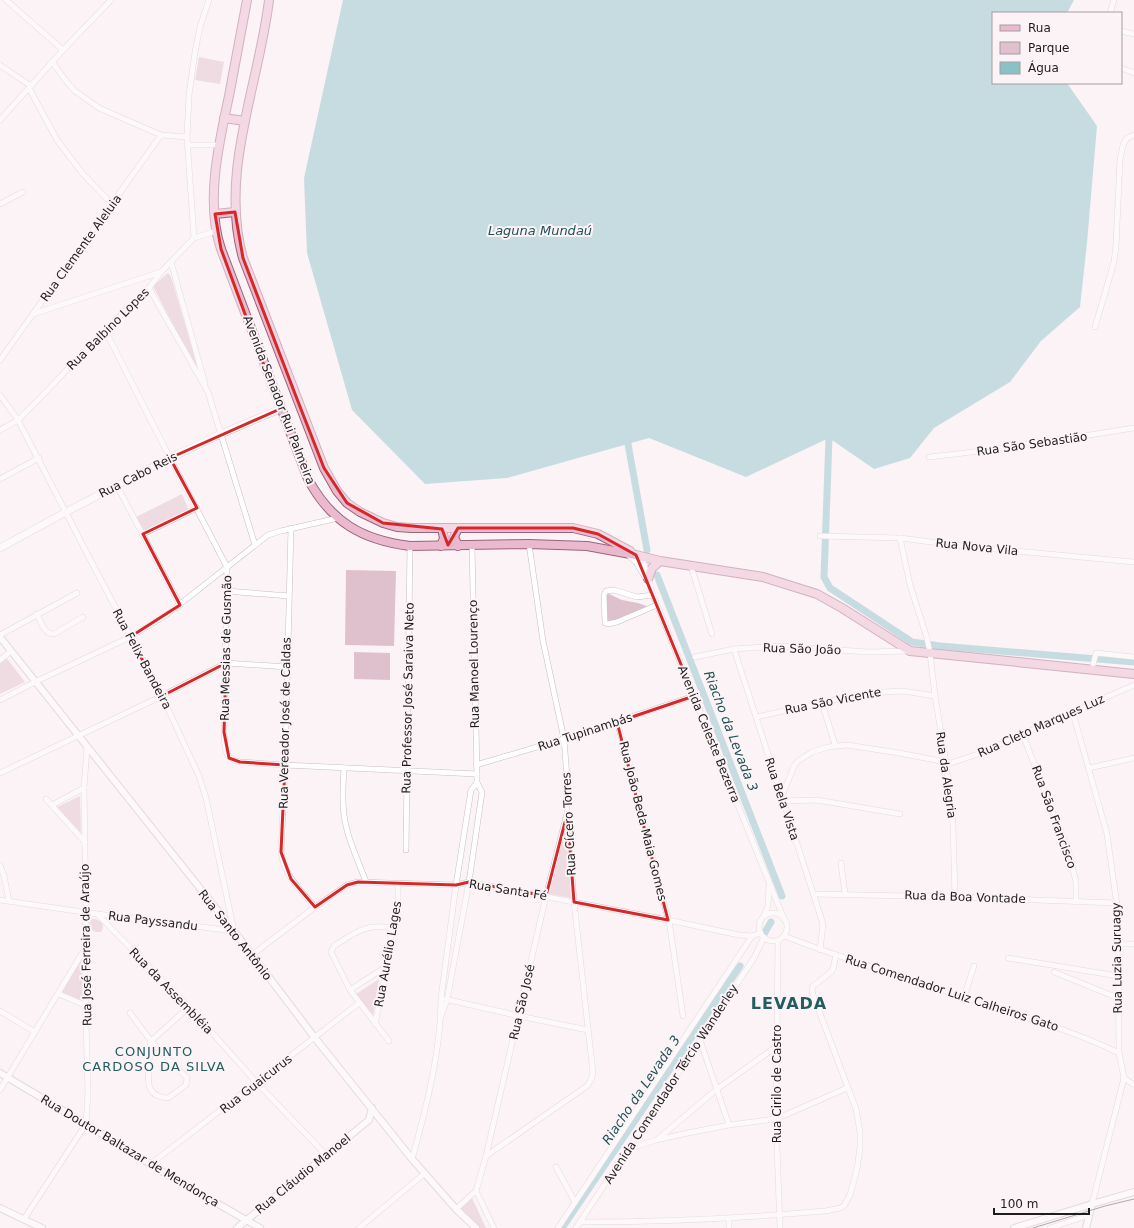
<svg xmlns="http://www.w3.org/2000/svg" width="1134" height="1228" viewBox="0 0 1134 1228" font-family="'DejaVu Sans',sans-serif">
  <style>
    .green { fill: #dfc1cd }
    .water { fill: #88c2c7 }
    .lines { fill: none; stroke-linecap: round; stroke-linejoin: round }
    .canal { stroke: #88c2c7; stroke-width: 7 }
    .minor-casing { stroke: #c8bfc2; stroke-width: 6 }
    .tertiary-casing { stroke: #c8bfc2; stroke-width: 8 }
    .secondary-casing { stroke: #c8bfc2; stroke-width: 8 }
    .primary-casing { stroke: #9a647b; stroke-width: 10 }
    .minor { stroke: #fff; stroke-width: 5 }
    .tertiary { stroke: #fff; stroke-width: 6 }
    .secondary { stroke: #fff; stroke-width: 7 }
    .primary { stroke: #eab9ce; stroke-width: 8 }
    .tram { stroke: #534f50; stroke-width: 1 }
    .marked { fill: none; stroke: #d62828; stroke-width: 3; stroke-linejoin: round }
    .labels { text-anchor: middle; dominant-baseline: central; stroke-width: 4; stroke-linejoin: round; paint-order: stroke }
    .street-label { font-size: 12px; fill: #1f1c1d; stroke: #fcf3f6 }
    .water-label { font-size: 13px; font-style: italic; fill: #1f5256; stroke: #fcf3f6 }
    .neighbourhood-label { font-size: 13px; letter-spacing: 1px; fill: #235d62; stroke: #fcf3f6 }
    .district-label { font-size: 16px; font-weight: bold; letter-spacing: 1px; fill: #235d62; stroke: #fcf3f6 }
  </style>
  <rect width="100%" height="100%" fill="#fcf3f6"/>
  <g class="green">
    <path d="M 199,57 L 224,62 L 220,84 L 195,80 Z"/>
    <path d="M 168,273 L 171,277 L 198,368 L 194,365 L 153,286 Z"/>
    <path d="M 182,494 L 190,513 L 146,536 L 136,517 Z"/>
    <path d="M 346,570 L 396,571 L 394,646 L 345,645 Z"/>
    <path d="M 607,593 L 622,600 L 638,603 L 649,607 L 607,625 Z"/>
    <path d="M 354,652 L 390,653 L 390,680 L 354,679 Z"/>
    <path d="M 5,656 L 25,682 L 0,694 L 0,660 Z"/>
    <path d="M 80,796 L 81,833 L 57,807 Z"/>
    <path d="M 566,828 L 572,898 L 548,894 Z"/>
    <path d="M 92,919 C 100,919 106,925 101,932 L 96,932 L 89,928 L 88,925 Z"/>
    <path d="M 81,960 L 83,1001 L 61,992 Z"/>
    <path d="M 379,979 L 372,1022 L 353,996 Z"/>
    <path d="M 472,1198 L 486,1228 L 474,1228 L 458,1211 Z"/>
  </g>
  <path class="water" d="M 343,0 L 1074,0 L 1067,13 L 993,13 L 993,83 L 1067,83 L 1097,126 L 1087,243 L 1080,307 L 1041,341 L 1010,382 L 934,428 L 910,458 L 874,469 L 829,438 L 746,477 L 649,438 L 507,478 L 425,484 L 352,410 L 307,253 L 304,178 Z"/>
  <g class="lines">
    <g class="canal">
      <path d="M 829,438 L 824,577 L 830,588 L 912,642 L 940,646 L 1134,662"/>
      <path d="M 628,444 L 647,550"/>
      <path d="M 657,575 L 782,896"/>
      <path d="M 764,934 L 771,922"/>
      <path d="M 562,1228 L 740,966"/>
    </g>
    <g class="minor-casing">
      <g id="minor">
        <path d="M 6,0 L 63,50"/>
        <path d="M 1110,13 L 1114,0"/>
        <path d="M 1121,31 L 1134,34"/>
        <path d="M 53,63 L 66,81 L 75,91 L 99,108 L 161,135 L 187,137"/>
        <path d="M 0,65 L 31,86"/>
        <path d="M 1121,68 L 1134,73"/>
        <path d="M 29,88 L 57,140 L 83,174 L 112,204"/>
        <path d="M 0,120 L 63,50 L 111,0"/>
        <path d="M 188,145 L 219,145"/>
        <path d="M 0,204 L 23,192"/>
        <path d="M 194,238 L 187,137 L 189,95 L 195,52 L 200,27 L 209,0"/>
        <path d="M 171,262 L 205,384"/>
        <path d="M 149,288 L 208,392 L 255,545"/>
        <path d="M 33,314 L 161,272"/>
        <path d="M 1095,327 L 1114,262 L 1116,245 L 1120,160 L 1123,145 L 1127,138 L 1134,135"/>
        <path d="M 105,330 L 170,458 L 227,567 L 224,732 C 225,746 223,759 240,762 L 285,765 L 477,774"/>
        <path d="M 0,360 L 161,135"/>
        <path d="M 0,395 L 18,420 L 92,563 L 162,696 L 199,776 L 206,798 L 234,931 L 97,914 L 0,900"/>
        <path d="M 0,430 L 18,420 L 41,397 L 105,330 L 149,288 L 161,272 L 194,238 L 216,231"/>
        <path d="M 929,457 C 998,450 1066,439 1134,428"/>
        <path d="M 0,479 L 39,458"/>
        <path d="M 117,486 L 180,605"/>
        <path d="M 291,528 L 285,765 L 281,852 C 284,875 300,890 315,907"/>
        <path d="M 143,534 L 197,508"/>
        <path d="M 820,536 L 900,538 L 963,546 L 1134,562"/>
        <path d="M 900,538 L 910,585 L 927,638 L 930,653 L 935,696 L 946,763 L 951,807 L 953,825 L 955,897"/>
        <path d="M 628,555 L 636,562 L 645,577"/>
        <path d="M 642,556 L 653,595 L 784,919"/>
        <path d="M 691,566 L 712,634"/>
        <path d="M 226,591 L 289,596"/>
        <path d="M 653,595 L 637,597 L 614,590 L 606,591 L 604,595 L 605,623 L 608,624 L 617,622 L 657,605"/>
        <path d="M 37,614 C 41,622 44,634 54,634 L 83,617"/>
        <path d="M 0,635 L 77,593"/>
        <path d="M 734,649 L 823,924 L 820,950"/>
        <path d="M 695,657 L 734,649 L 781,646 L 868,652 L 909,651"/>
        <path d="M 0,660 L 11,651"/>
        <path d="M 1092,669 L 1096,653 L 1134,657"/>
        <path d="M 0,700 L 35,682 L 130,637 L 166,615 L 268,535 L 281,531 L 338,518"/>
        <path d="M 822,703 L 835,745"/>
        <path d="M 1073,713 L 1107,834 L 1118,913 L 1119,1053 L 1124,1078 L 1092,1204"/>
        <path d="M 756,717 L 867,693 L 903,691 L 935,696"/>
        <path d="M 617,722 L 633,776 L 670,927 L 683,1016"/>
        <path d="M 1023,735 L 1053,813 L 1068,849 L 1076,882 L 1076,901"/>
        <path d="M 476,765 L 564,739 L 694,696"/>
        <path d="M 344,768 C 343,783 342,799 344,815 C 347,838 358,860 366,882"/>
        <path d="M 1089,768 L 1134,758"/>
        <path d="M 0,773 L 162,696 L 226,663 L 287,667"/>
        <path d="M 782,796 L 794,766 L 798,761 L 812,752 L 828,747 L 847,745 L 899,753 L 951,763 L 978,754 L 1134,685"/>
        <path d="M 46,799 L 85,842"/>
        <path d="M 783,801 L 817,800 L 900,814"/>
        <path d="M 52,805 L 84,788"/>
        <path d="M 406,850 L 410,546"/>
        <path d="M 841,863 L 845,894"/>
        <path d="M 0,865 L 4,876 L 9,901"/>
        <path d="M 814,894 L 955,897 L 1117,903"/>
        <circle cx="773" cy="927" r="14"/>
        <path d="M 97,914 L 189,1007 L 257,1083 L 327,1156"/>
        <path d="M 764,916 L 768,906 L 769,885"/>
        <path d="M 784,936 C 852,962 921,983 991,1006 C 1034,1020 1078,1033 1119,1053"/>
        <path d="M 778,940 L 776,1119 L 780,1228"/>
        <path d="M 1118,944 L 1134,944"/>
        <path d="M 252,955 L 315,907 L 347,885 L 358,882 L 456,885 L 469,882 L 668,920 L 739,935 L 752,936 L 761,933"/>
        <path d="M 1008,958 L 1118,976"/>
        <path d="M 1054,972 L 1118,998"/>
        <path d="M 350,990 L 387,966"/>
        <path d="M 59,994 L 87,1006"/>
        <path d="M 964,997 L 974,966"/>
        <path d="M 445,999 L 519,1016 L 588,1030"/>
        <path d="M 0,1011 L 35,1032"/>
        <path d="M 130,1013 L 151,1041 L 187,1078 L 186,1085 L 168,1098 C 161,1098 153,1095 150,1088 C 146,1079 150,1052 151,1041 L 189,1007"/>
        <path d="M 441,1016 L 447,1000 L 469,882 L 482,792 L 477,783 L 477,774 L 472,546"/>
        <path d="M 375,1024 L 387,966 L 392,928 L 398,910 L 398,884"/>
        <path d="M 700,1040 L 729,1125"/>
        <path d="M 389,1041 L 350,990 L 331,952 L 334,946 C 355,933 365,923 392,928"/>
        <path d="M 1124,1078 L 1134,1085"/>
        <path d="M 0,1090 L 84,950"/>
        <path d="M 658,1139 L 717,1089 L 777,1046"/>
        <path d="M 628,1149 L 656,1140 L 688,1133 L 729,1125 L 776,1119 L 847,1088"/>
        <path d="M 486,1156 L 587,1086 L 591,1080 L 593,1073 L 574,902 L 567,813 L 567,778 L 564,739 L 543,641 L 529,544"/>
        <path d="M 412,1159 C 426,1109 441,1050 441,998 L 456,885 L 471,790 L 477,783"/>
        <path d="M 152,1163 L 359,1003"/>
        <path d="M 556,1167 L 575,1202"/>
        <path d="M 476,1191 L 494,1228"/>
        <path d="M 456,1209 L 476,1191 L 486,1156 L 546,896 L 566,817"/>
        <path d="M 24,1219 L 86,1124 L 88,1092 L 84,949 L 86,913 L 84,788 L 87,747"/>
        <path d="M 729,1219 L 729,1228"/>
        <path d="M 580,1222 C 662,1222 743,1218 825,1211 L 840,1208 L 844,1206 L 850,1195 L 857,1169 L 860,1148 L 860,1132 L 856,1109 L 813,995 L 812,989 L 813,986 L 831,972 L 833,969 L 836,955"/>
        <path d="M 359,1228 L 424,1174"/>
        <path d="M 558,1228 L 752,936"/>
        <path d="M 576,1228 L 754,958 L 764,937"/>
        <path d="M 1050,1228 L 1089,1215"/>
      </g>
    </g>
    <g class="tertiary-casing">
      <g id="tertiary">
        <path d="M 0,637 L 234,931 L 315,1038 L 412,1159 L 456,1209 L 476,1228"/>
        <path d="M 0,1073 L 86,1124 L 168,1175 L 260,1228"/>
        <path d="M 0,1208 L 42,1228"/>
        <path d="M 237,1228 L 369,1120 L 372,1108"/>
        <path d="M 1014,1228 L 1092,1204 L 1134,1192"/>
        <path d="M 1086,1228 L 1092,1204"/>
      </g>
    </g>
    <g class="secondary-casing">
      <path id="secondary" d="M 0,548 L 66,512 L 170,458 L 221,434 L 280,409"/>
    </g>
    <g class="primary-casing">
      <g id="primary">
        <path d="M 247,0 C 241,32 235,64 229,96 C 219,143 205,202 221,249 L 308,479 C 331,522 362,540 410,546 L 529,544 L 587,546 L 636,555 L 660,561 L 763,577 L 817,594 L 842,608 L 910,651 L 1134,674"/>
        <path d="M 269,0 C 259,85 219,172 243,258 L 324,468 L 337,491 L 347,503 L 360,512 L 383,523 L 397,527 L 411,528 L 573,528 L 598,534 L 630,551"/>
        <path d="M 224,118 L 245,121"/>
        <path d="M 215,214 L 235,212"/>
        <path d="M 441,546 L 444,538 L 442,529"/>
        <path d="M 458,546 L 454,537 L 458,528"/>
        <path d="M 648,579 L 652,568 L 660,561"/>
      </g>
    </g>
    <use href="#minor" class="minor"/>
    <use href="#tertiary" class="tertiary"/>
    <use href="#secondary" class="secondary"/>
    <use href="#primary" class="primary"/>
    <path class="tram" d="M 1033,1228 L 1105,1206 L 1134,1199"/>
  </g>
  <path d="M0 0H1134V1228H0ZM 235,212 L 243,258 L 297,399 L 324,468 L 347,503 L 383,523 L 442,529 L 448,545 L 458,528 L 573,528 L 598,534 L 636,555 L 694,696 L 617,722 L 668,920 L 574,902 L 568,822 L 565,822 L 546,896 L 469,882 L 456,885 L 358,882 L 347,885 L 315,907 L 291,879 L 281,852 L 285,765 L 240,762 L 229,758 L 224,732 L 226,663 L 162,696 L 130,637 L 180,605 L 143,534 L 197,508 L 170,458 L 280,409 L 221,249 L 215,214 Z" fill="#fcf3f6" fill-opacity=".55" fill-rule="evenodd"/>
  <path class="marked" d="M 235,212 L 243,258 L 297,399 L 324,468 L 347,503 L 383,523 L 442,529 L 448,545 L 458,528 L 573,528 L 598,534 L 636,555 L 694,696 L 617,722 L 668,920 L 574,902 L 568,822 L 565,822 L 546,896 L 469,882 L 456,885 L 358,882 L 347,885 L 315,907 L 291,879 L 281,852 L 285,765 L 240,762 L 229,758 L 224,732 L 226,663 L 162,696 L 130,637 L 180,605 L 143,534 L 197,508 L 170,458 L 280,409 L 221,249 L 215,214 Z"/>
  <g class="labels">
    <g class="street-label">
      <text transform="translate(81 248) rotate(-54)">Rua Clemente Aleluia</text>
      <text transform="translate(108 329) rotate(-45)">Rua Balbino Lopes</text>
      <text transform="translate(279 400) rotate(69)">Avenida Senador Rui Palmeira</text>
      <text transform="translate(1032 444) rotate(-8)">Rua São Sebastião</text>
      <text transform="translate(138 475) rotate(-27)">Rua Cabo Reis</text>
      <text transform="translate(977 547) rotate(6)">Rua Nova Vila</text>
      <text transform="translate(226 648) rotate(-89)">Rua Messias de Gusmão</text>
      <text transform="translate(802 649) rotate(2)">Rua São João</text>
      <text transform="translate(142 659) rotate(62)">Rua Felix Bandeira</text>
      <text transform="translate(474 664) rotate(-91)">Rua Manoel Lourenço</text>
      <text transform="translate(408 698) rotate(-89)">Rua Professor José Saraiva Neto</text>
      <text transform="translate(833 701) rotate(-11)">Rua São Vicente</text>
      <text transform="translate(285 723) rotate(-89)">Rua Vereador José de Caldas</text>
      <text transform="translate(1041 726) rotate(-24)">Rua Cleto Marques Luz</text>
      <text transform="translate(585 732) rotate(-18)">Rua Tupinambás</text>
      <text transform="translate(709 734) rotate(68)">Avenida Celeste Bezerra</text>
      <text transform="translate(946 775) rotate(82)">Rua da Alegria</text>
      <text transform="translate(782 799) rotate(72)">Rua Bela Vista</text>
      <text transform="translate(1054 817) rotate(70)">Rua São Francisco</text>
      <text transform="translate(643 821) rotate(76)">Rua João Beda Maia Gomes</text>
      <text transform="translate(569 824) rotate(-93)">Rua Cícero Torres</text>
      <text transform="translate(508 890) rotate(9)">Rua Santa Fé</text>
      <text transform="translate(965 897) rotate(2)">Rua da Boa Vontade</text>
      <text transform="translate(153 921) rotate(7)">Rua Payssandu</text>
      <text transform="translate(235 935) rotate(52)">Rua Santo Antônio</text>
      <text transform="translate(86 945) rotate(-91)">Rua José Ferreira de Araújo</text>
      <text transform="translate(388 954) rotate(-80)">Rua Aurélio Lages</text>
      <text transform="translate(1117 958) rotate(-91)">Rua Luzia Suruagy</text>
      <text transform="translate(171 991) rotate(46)">Rua da Assembléia</text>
      <text transform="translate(952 993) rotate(18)">Rua Comendador Luiz Calheiros Gato</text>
      <text transform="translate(522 1002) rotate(-77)">Rua São José</text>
      <text transform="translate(256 1084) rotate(-38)">Rua Guaicurus</text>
      <text transform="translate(671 1084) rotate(-57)">Avenida Comendador Tércio Wanderley</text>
      <text transform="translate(777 1084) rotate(-90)">Rua Cirilo de Castro</text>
      <text transform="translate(130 1151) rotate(31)">Rua Doutor Baltazar de Mendonça</text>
      <text transform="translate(303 1174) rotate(-39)">Rua Cláudio Manoel</text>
    </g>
    <g class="water-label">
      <text x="540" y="230">Laguna Mundaú</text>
      <text transform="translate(731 731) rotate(69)">Riacho da Levada 3</text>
      <text transform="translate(641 1090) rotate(-56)">Riacho da Levada 3</text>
    </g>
    <g class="neighbourhood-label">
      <text x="154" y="1051">CONJUNTO<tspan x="154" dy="15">CARDOSO DA SILVA</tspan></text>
    </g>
    <g class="district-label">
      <text x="789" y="1003">LEVADA</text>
    </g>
  </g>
  <rect x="992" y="12" width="130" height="72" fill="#fcf3f6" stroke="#a49d9f"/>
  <rect x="1000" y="25" width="20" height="6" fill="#eab9ce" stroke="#a49d9f"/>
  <text x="1028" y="32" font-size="12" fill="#1f1c1d">Rua</text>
  <rect x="1000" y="42" width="20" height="12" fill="#dfc1cd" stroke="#a49d9f"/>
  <text x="1028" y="52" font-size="12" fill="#1f1c1d">Parque</text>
  <rect x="1000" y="62" width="20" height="12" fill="#88c2c7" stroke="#a49d9f"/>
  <text x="1028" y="72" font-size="12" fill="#1f1c1d">Água</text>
  <path d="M994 1208v6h95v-6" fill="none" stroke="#1f1c1d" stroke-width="2"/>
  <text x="1000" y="1208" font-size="12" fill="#1f1c1d" stroke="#fcf3f6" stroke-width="3" paint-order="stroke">100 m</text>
</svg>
